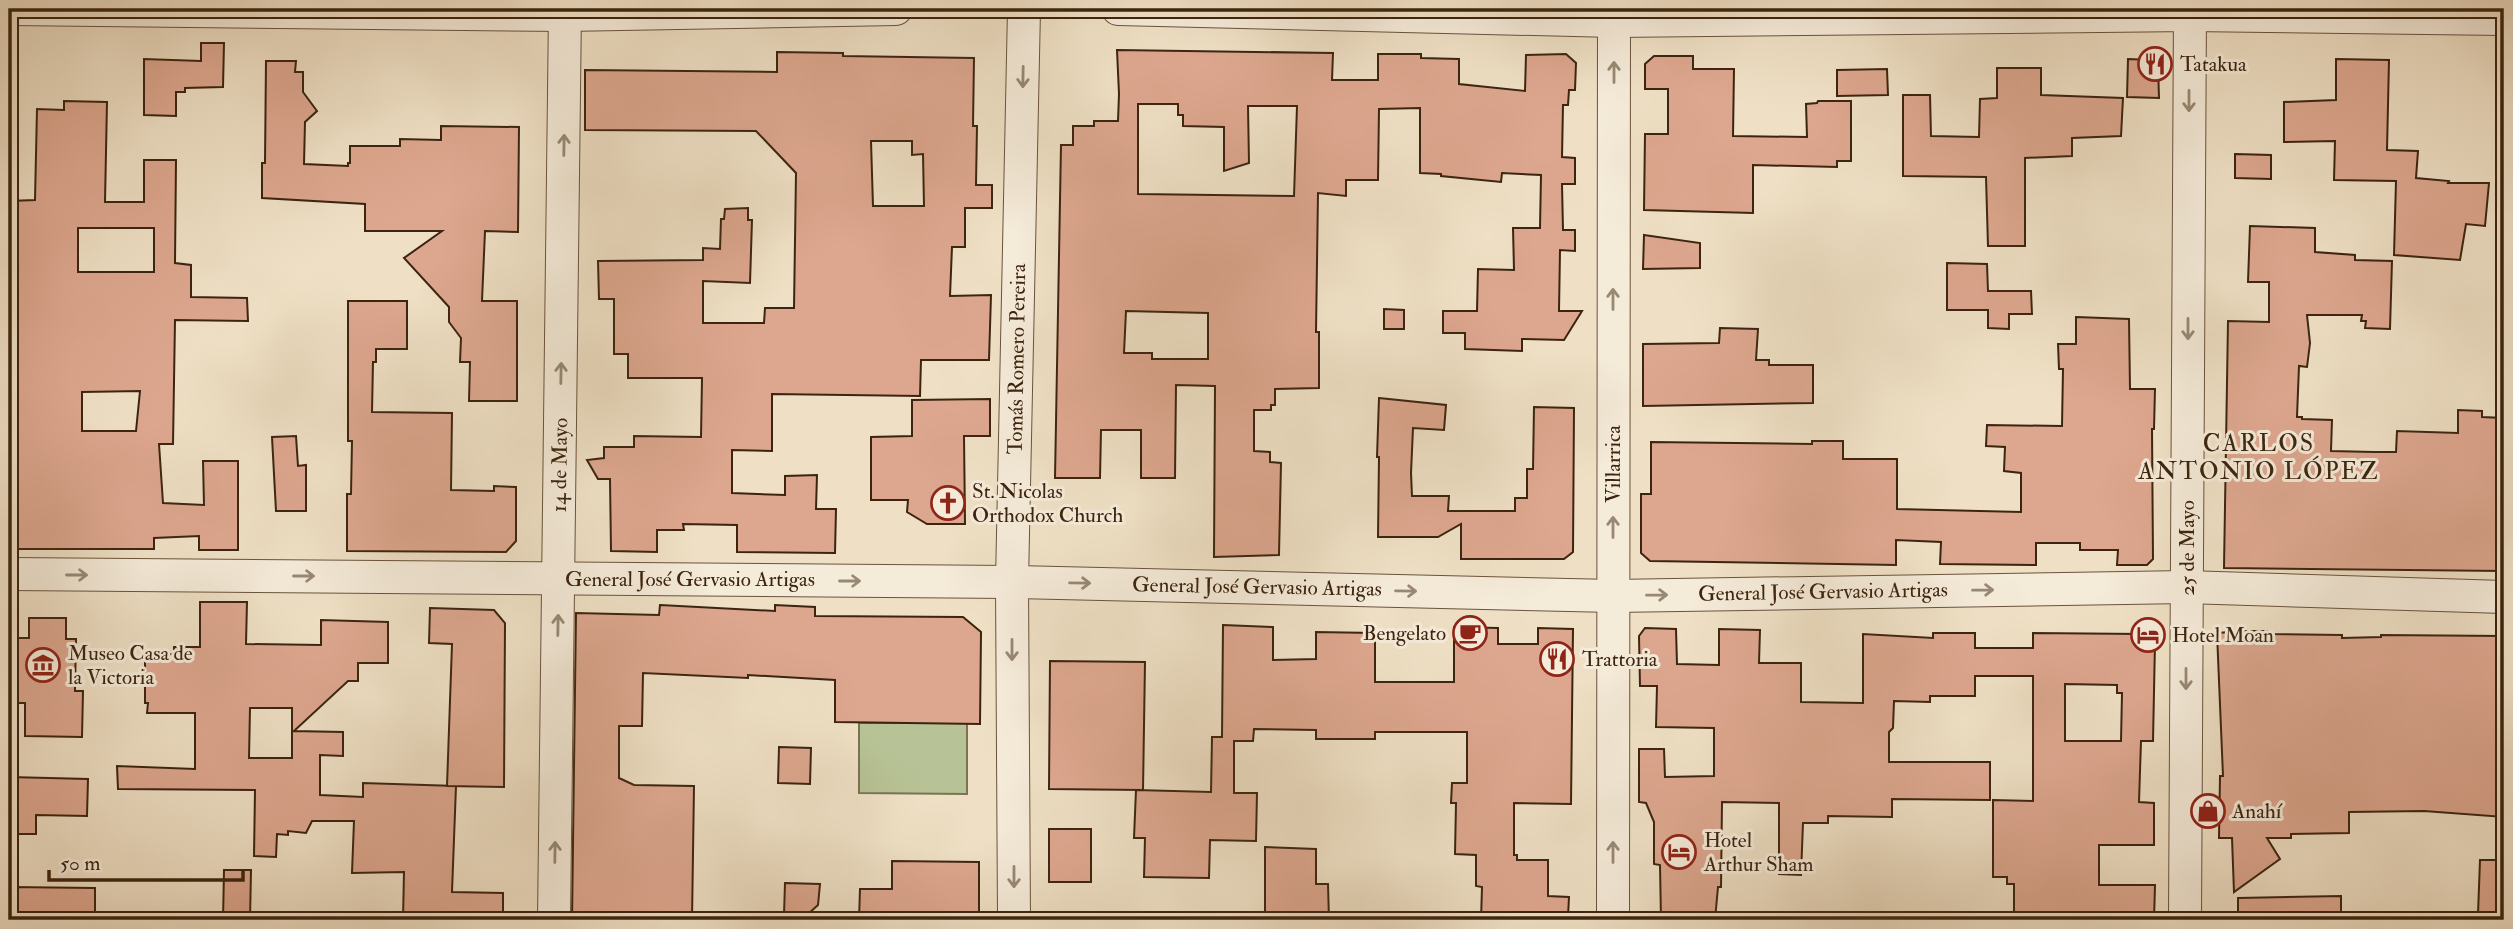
<svg xmlns="http://www.w3.org/2000/svg" width="2513" height="929" viewBox="0 0 2513 929" font-family="'IM FELL Double Pica',serif">
  <style>
    .green { fill: #b7c396; stroke: #7a7452; stroke-width: 2 }
    .building { fill: #dda78f; stroke: #3c240f; stroke-width: 2; fill-rule: evenodd }
    .lines { fill: none; stroke-linecap: round; stroke-linejoin: round }
    .minor-casing { stroke: #69533c; stroke-width: 34 }
    .minor { stroke: #f5ebd9; stroke-width: 32 }
    .oneway { stroke: #988874 }
    .labels { text-anchor: middle; dominant-baseline: central; stroke-width: 6; stroke-linejoin: round; paint-order: stroke }
    .poi-label { font-size: 21px; fill: #3c240f; stroke: #f5ebd9; text-anchor: start }
    .street-label { font-size: 21px; fill: #3c240f; stroke: #f5ebd9 }
    .quarter-label { font-size: 24px; letter-spacing: 2px; fill: #3c240f; stroke: #f5ebd9 }
  </style>
  <rect width="100%" height="100%" fill="#efe0c5"/>
  <filter id="stains"><feTurbulence type="fractalNoise" baseFrequency=".00286" numOctaves="4"/><feColorMatrix values="0 0 0 0 .2 0 0 0 0 .09 0 0 0 0 .02 0 0 0 .5 -.17"/></filter>
  <radialGradient id="worn" r=".72"><stop offset=".6" stop-color="#630" stop-opacity="0"/><stop offset="1" stop-color="#630" stop-opacity=".3"/></radialGradient>
  <path class="green" d="M 859,723 L 967,723 L 967,794 L 859,793 Z"/>
  <g class="building">
    <path d="M 201,43 L 224,43 L 223,87 L 185,88 L 185,92 L 176,92 L 176,116 L 144,115 L 144,59 L 201,61 Z"/>
    <path d="M 1117,50 L 1333,53 L 1332,80 L 1378,80 L 1378,54 L 1421,54 L 1421,58 L 1459,59 L 1459,84 L 1525,91 L 1526,55 L 1566,54 L 1576,63 L 1575,90 L 1569,90 L 1568,105 L 1563,105 L 1562,157 L 1575,158 L 1575,184 L 1562,184 L 1563,230 L 1575,230 L 1575,251 L 1560,250 L 1559,311 L 1582,311 L 1564,340 L 1522,339 L 1522,351 L 1465,349 L 1465,333 L 1443,333 L 1443,311 L 1477,311 L 1478,269 L 1514,270 L 1513,228 L 1540,228 L 1541,175 L 1502,173 L 1501,182 L 1441,176 L 1441,174 L 1420,173 L 1420,108 L 1379,109 L 1378,180 L 1346,180 L 1346,196 L 1318,193 L 1316,332 L 1319,332 L 1319,388 L 1275,389 L 1275,405 L 1271,405 L 1271,410 L 1254,410 L 1254,451 L 1270,452 L 1270,462 L 1281,463 L 1279,555 L 1214,557 L 1215,386 L 1176,385 L 1175,478 L 1141,478 L 1141,430 L 1101,430 L 1100,478 L 1055,478 L 1061,145 L 1073,145 L 1073,126 L 1094,126 L 1094,121 L 1118,121 L 1119,94 ZM 1138,104 L 1178,104 L 1178,115 L 1183,115 L 1183,126 L 1224,127 L 1224,171 L 1249,163 L 1248,106 L 1297,106 L 1294,196 L 1138,194 ZM 1126,311 L 1208,313 L 1208,359 L 1152,359 L 1152,353 L 1124,353 Z"/>
    <path d="M 777,52 L 843,53 L 843,56 L 974,58 L 973,126 L 977,126 L 976,185 L 992,185 L 992,208 L 965,208 L 965,247 L 952,247 L 950,296 L 991,295 L 989,360 L 921,360 L 920,396 L 772,394 L 772,451 L 732,450 L 732,493 L 785,495 L 785,476 L 817,475 L 816,509 L 836,509 L 835,553 L 737,552 L 737,525 L 683,524 L 684,530 L 657,530 L 657,552 L 611,551 L 610,479 L 598,479 L 587,460 L 604,458 L 604,447 L 634,447 L 634,436 L 701,437 L 702,378 L 628,378 L 628,354 L 614,354 L 614,299 L 599,299 L 598,261 L 703,260 L 703,248 L 720,249 L 721,219 L 724,219 L 725,209 L 748,208 L 748,220 L 752,220 L 750,283 L 703,281 L 703,323 L 764,323 L 765,308 L 794,308 L 796,173 L 756,131 L 585,130 L 585,70 L 777,72 ZM 871,141 L 912,141 L 912,155 L 923,154 L 924,206 L 873,206 Z"/>
    <path d="M 1654,56 L 1693,56 L 1693,69 L 1734,69 L 1733,136 L 1807,137 L 1806,104 L 1817,103 L 1818,101 L 1851,101 L 1851,161 L 1837,161 L 1837,167 L 1753,165 L 1753,213 L 1644,210 L 1645,134 L 1668,134 L 1668,89 L 1645,89 L 1645,64 Z"/>
    <path d="M 2128,59 L 2151,60 L 2158,65 L 2159,98 L 2127,97 Z"/>
    <path d="M 2336,59 L 2389,60 L 2387,150 L 2418,151 L 2416,178 L 2449,181 L 2448,183 L 2489,183 L 2485,226 L 2466,224 L 2460,260 L 2394,255 L 2396,181 L 2334,180 L 2335,141 L 2284,142 L 2284,102 L 2336,100 Z"/>
    <path d="M 266,61 L 296,61 L 295,72 L 303,72 L 303,92 L 317,111 L 305,122 L 304,164 L 348,166 L 348,163 L 350,163 L 350,146 L 400,146 L 400,139 L 441,140 L 441,126 L 519,127 L 518,232 L 485,231 L 482,301 L 517,301 L 517,401 L 469,401 L 470,362 L 460,362 L 461,338 L 449,322 L 449,307 L 404,258 L 442,231 L 365,231 L 365,204 L 262,198 L 262,163 L 265,163 Z"/>
    <path d="M 1997,68 L 2041,68 L 2041,95 L 2123,98 L 2121,136 L 2072,138 L 2072,156 L 2025,158 L 2025,246 L 1988,246 L 1986,177 L 1903,176 L 1903,95 L 1930,95 L 1931,136 L 1979,137 L 1980,99 L 1997,98 Z"/>
    <path d="M 1887,69 L 1888,95 L 1837,96 L 1837,70 Z"/>
    <path d="M 64,101 L 107,102 L 105,202 L 144,202 L 144,160 L 176,160 L 175,263 L 191,265 L 191,297 L 247,298 L 248,321 L 175,320 L 173,444 L 159,444 L 163,503 L 204,505 L 203,461 L 238,461 L 238,550 L 199,550 L 199,536 L 154,538 L 154,549 L 9,549 L 9,201 L 35,200 L 37,109 L 64,110 ZM 78,228 L 154,228 L 154,272 L 78,272 ZM 140,391 L 136,431 L 82,431 L 82,392 Z"/>
    <path d="M 2235,154 L 2271,155 L 2271,179 L 2235,178 Z"/>
    <path d="M 2250,226 L 2315,228 L 2315,252 L 2355,255 L 2355,260 L 2392,261 L 2390,329 L 2365,328 L 2366,321 L 2361,321 L 2362,315 L 2307,315 L 2310,343 L 2307,367 L 2299,366 L 2297,417 L 2302,417 L 2302,419 L 2332,420 L 2331,451 L 2374,452 L 2396,452 L 2397,431 L 2458,433 L 2458,410 L 2482,411 L 2482,417 L 2504,418 L 2504,571 L 2224,568 L 2228,321 L 2269,322 L 2269,282 L 2248,282 Z"/>
    <path d="M 1644,235 L 1700,243 L 1700,268 L 1643,269 Z"/>
    <path d="M 1947,263 L 1987,264 L 1988,291 L 2031,291 L 2032,314 L 2009,314 L 2009,329 L 1988,328 L 1988,310 L 1947,310 Z"/>
    <path d="M 348,301 L 407,301 L 407,349 L 376,349 L 376,362 L 373,362 L 372,412 L 452,413 L 451,490 L 494,491 L 494,486 L 516,487 L 516,541 L 506,552 L 347,551 L 347,494 L 351,494 L 352,441 L 348,441 Z"/>
    <path d="M 1384,309 L 1404,310 L 1404,329 L 1384,329 Z"/>
    <path d="M 2076,317 L 2129,319 L 2130,389 L 2155,389 L 2154,429 L 2152,429 L 2153,559 L 2147,565 L 2117,565 L 2118,550 L 2080,550 L 2080,543 L 2036,543 L 2036,565 L 1940,564 L 1941,542 L 1896,540 L 1896,565 L 1650,561 L 1641,553 L 1641,494 L 1651,494 L 1651,442 L 1812,444 L 1812,441 L 1843,441 L 1843,459 L 1897,459 L 1897,509 L 2021,512 L 2021,473 L 2004,471 L 2005,447 L 1986,446 L 1987,425 L 2062,426 L 2063,369 L 2059,369 L 2058,344 L 2076,344 Z"/>
    <path d="M 1720,328 L 1758,329 L 1756,360 L 1769,360 L 1769,365 L 1813,365 L 1813,403 L 1643,406 L 1643,344 L 1719,343 Z"/>
    <path d="M 1379,398 L 1446,405 L 1444,430 L 1413,428 L 1411,473 L 1412,496 L 1449,496 L 1448,511 L 1515,511 L 1515,498 L 1527,498 L 1527,469 L 1533,469 L 1534,407 L 1574,408 L 1573,552 L 1564,559 L 1461,559 L 1461,524 L 1438,537 L 1378,537 L 1379,457 L 1377,457 Z"/>
    <path d="M 990,399 L 990,436 L 964,436 L 965,524 L 927,524 L 907,512 L 908,500 L 871,500 L 871,437 L 912,436 L 912,400 Z"/>
    <path d="M 296,436 L 298,466 L 306,465 L 306,511 L 276,511 L 272,437 Z"/>
    <path d="M 200,602 L 247,602 L 246,644 L 321,645 L 321,620 L 388,622 L 388,663 L 358,663 L 358,681 L 348,681 L 294,731 L 343,732 L 343,756 L 320,755 L 320,795 L 363,797 L 363,783 L 456,786 L 452,892 L 503,893 L 503,920 L 403,920 L 404,872 L 352,873 L 354,821 L 312,821 L 306,833 L 288,831 L 288,835 L 277,834 L 276,857 L 254,856 L 255,790 L 118,789 L 117,766 L 195,769 L 195,713 L 147,713 L 148,703 L 145,703 L 145,660 L 153,660 L 153,654 L 174,654 L 174,647 L 200,647 ZM 250,708 L 292,708 L 292,758 L 249,758 Z"/>
    <path d="M 660,605 L 775,611 L 775,605 L 815,607 L 815,616 L 963,617 L 981,632 L 980,724 L 835,722 L 835,680 L 748,675 L 748,678 L 643,673 L 642,726 L 619,726 L 619,778 L 634,785 L 694,786 L 692,920 L 572,920 L 576,613 L 659,615 Z"/>
    <path d="M 430,608 L 494,610 L 505,623 L 504,787 L 447,786 L 452,644 L 429,643 Z"/>
    <path d="M 29,618 L 66,618 L 66,639 L 76,639 L 75,691 L 83,691 L 82,737 L 25,736 L 25,703 L 9,703 L 10,638 L 29,638 Z"/>
    <path d="M 1223,625 L 1273,627 L 1273,660 L 1316,659 L 1316,632 L 1375,633 L 1375,682 L 1454,682 L 1454,627 L 1498,628 L 1498,644 L 1538,644 L 1538,628 L 1573,629 L 1571,804 L 1514,803 L 1514,855 L 1517,855 L 1517,860 L 1548,860 L 1548,896 L 1569,897 L 1568,917 L 1537,916 L 1537,920 L 1481,920 L 1482,887 L 1476,886 L 1476,855 L 1455,854 L 1456,803 L 1451,803 L 1452,783 L 1467,783 L 1467,732 L 1375,732 L 1375,739 L 1316,739 L 1316,730 L 1254,729 L 1253,741 L 1234,741 L 1234,793 L 1257,793 L 1256,841 L 1210,840 L 1209,878 L 1144,877 L 1145,838 L 1134,838 L 1136,790 L 1211,792 L 1212,737 L 1222,737 Z"/>
    <path d="M 1645,628 L 1676,629 L 1677,664 L 1719,665 L 1719,629 L 1760,630 L 1759,663 L 1801,663 L 1801,702 L 1863,703 L 1863,634 L 1933,638 L 1933,633 L 1975,633 L 1975,648 L 2033,648 L 2033,633 L 2141,634 L 2141,642 L 2155,642 L 2153,741 L 2141,741 L 2139,802 L 2154,803 L 2154,845 L 2099,845 L 2099,885 L 2155,885 L 2154,920 L 2103,920 L 2103,917 L 2014,917 L 2014,884 L 2007,884 L 2007,877 L 1993,877 L 1993,800 L 2033,801 L 2033,676 L 1975,676 L 1975,696 L 1930,696 L 1930,702 L 1894,701 L 1893,728 L 1889,732 L 1889,762 L 1990,762 L 1990,800 L 1892,799 L 1892,817 L 1828,816 L 1828,823 L 1803,823 L 1801,875 L 1779,874 L 1779,803 L 1722,802 L 1721,887 L 1718,887 L 1715,920 L 1661,920 L 1660,865 L 1654,864 L 1654,822 L 1646,803 L 1639,802 L 1639,749 L 1664,749 L 1665,777 L 1714,776 L 1714,728 L 1656,727 L 1657,686 L 1640,686 L 1639,636 ZM 2065,684 L 2117,685 L 2117,693 L 2122,693 L 2121,741 L 2065,741 Z"/>
    <path d="M 2245,631 L 2267,631 L 2268,634 L 2342,635 L 2342,638 L 2381,637 L 2381,635 L 2504,636 L 2504,817 L 2424,811 L 2349,812 L 2349,833 L 2291,834 L 2291,838 L 2267,838 L 2280,859 L 2234,892 L 2232,838 L 2219,838 L 2220,776 L 2223,776 L 2217,633 Z"/>
    <path d="M 1050,661 L 1145,662 L 1143,790 L 1049,789 Z"/>
    <path d="M 779,747 L 811,748 L 810,784 L 778,783 Z"/>
    <path d="M 9,777 L 88,779 L 87,816 L 36,815 L 36,834 L 9,834 Z"/>
    <rect x="1049" y="829" width="42" height="53"/>
    <path d="M 1265,847 L 1316,849 L 1316,884 L 1328,884 L 1329,920 L 1265,920 Z"/>
    <path d="M 2480,860 L 2502,860 L 2501,895 L 2504,896 L 2504,915 L 2478,914 Z"/>
    <path d="M 892,861 L 979,862 L 979,920 L 859,920 L 860,889 L 892,889 Z"/>
    <path d="M 224,870 L 251,870 L 250,920 L 223,920 Z"/>
    <path d="M 785,883 L 820,884 L 818,905 L 807,915 L 784,915 Z"/>
    <path d="M 9,887 L 95,888 L 95,920 L 9,920 Z"/>
    <path d="M 2341,896 L 2341,916 L 2314,916 L 2314,920 L 2238,920 L 2238,898 Z"/>
  </g>
  <g class="lines">
    <g class="minor-casing">
      <g id="minor">
        <path d="M 9,9 L 565,15 L 896,9"/>
        <path d="M 1118,9 L 1614,21 L 2190,15 L 2504,19"/>
        <path d="M 9,574 L 1012,582 L 1613,596 L 2186,587 L 2504,597"/>
        <path d="M 554,920 L 565,9"/>
        <path d="M 1014,920 L 1012,582 L 1024,9"/>
        <path d="M 1613,920 L 1614,9"/>
        <path d="M 2185,920 L 2190,9"/>
      </g>
    </g>
    <use href="#minor" class="minor"/>
  </g>
  <defs><path id="oneway-shaft" d="M-6 0H5M1.5-3L5.5 0L1.5 3" fill="none" stroke-width="1.6" stroke-linecap="round" stroke-linejoin="round" transform="scale(1.75)"/></defs>
  <g class="oneway">
    <use href="#oneway-shaft" transform="translate(1614 72) rotate(-90)"/>
    <use href="#oneway-shaft" transform="translate(1023 77) rotate(91)"/>
    <use href="#oneway-shaft" transform="translate(2189 101) rotate(90)"/>
    <use href="#oneway-shaft" transform="translate(564 145) rotate(-89)"/>
    <use href="#oneway-shaft" transform="translate(1613 299) rotate(-90)"/>
    <use href="#oneway-shaft" transform="translate(2188 329) rotate(90)"/>
    <use href="#oneway-shaft" transform="translate(561 373) rotate(-89)"/>
    <use href="#oneway-shaft" transform="translate(1613 527) rotate(-90)"/>
    <use href="#oneway-shaft" transform="translate(77 575)"/>
    <use href="#oneway-shaft" transform="translate(304 576)"/>
    <use href="#oneway-shaft" transform="translate(850 581)"/>
    <use href="#oneway-shaft" transform="translate(1080 583) rotate(1)"/>
    <use href="#oneway-shaft" transform="translate(1983 590) rotate(-1)"/>
    <use href="#oneway-shaft" transform="translate(1406 591) rotate(1)"/>
    <use href="#oneway-shaft" transform="translate(1657 595) rotate(-1)"/>
    <use href="#oneway-shaft" transform="translate(558 625) rotate(-89)"/>
    <use href="#oneway-shaft" transform="translate(1012 650) rotate(90)"/>
    <use href="#oneway-shaft" transform="translate(2186 679) rotate(90)"/>
    <use href="#oneway-shaft" transform="translate(555 852) rotate(-89)"/>
    <use href="#oneway-shaft" transform="translate(1613 852) rotate(-90)"/>
    <use href="#oneway-shaft" transform="translate(1014 877) rotate(90)"/>
  </g>
  <defs>
    <g id="restaurant-ring" transform="scale(1.75)"><circle r="9.5" fill="#f5ebd9" stroke="#8f2418" stroke-width="1.5"/><path d="M-5-6h1v4h1v-4h1v4h1v-4h1v5L-1.5 .5V6h-2V.5L-5-1ZM5-6V6H3V1.5H1.5Q1.5-4 5-6Z" fill="#8f2418"/></g>
    <g id="church-ring" transform="scale(1.75)"><circle r="9.5" fill="#f5ebd9" stroke="#8f2418" stroke-width="1.5"/><path d="M-1.2-6h2.4v3.5h3.3v2.4h-3.3V6h-2.4V-.1h-3.3v-2.4h3.3Z" fill="#8f2418"/></g>
    <g id="cafe-ring" transform="scale(1.75)"><circle r="9.5" fill="#f5ebd9" stroke="#8f2418" stroke-width="1.5"/><path d="M-5.5-4.5H6V0H3Q3 3.5 0 3.5H-2.5Q-5.5 3.5-5.5 0ZM3-3.2v2h1.7v-2ZM-6 4.5H4V6H-6Z" fill="#8f2418"/></g>
    <g id="hotel-ring" transform="scale(1.75)"><circle r="9.5" fill="#f5ebd9" stroke="#8f2418" stroke-width="1.5"/><path d="M-6-4.5h1.5V1H6V5H4.5V3h-9V5H-6ZM-4 0a1.8 1.8 0 1 1 3.6 0ZM.5 0V-2.5h3Q6-2.5 6 0Z" fill="#8f2418"/></g>
    <g id="museum-ring" transform="scale(1.75)"><circle r="9.5" fill="#f5ebd9" stroke="#8f2418" stroke-width="1.5"/><path d="M0-6L6-3V-2H-6V-3ZM-5-1h2V3h-2ZM-1-1h2V3h-2ZM3-1h2V3H3ZM-6 4H6V6H-6Z" fill="#8f2418"/></g>
    <g id="shop-ring" transform="scale(1.75)"><circle r="9.5" fill="#f5ebd9" stroke="#8f2418" stroke-width="1.5"/><path d="M-5-2.5h2.3a2.7 3.5 0 0 1 5.4 0H5L5.5 6h-11ZM-1.5-2.5h3a1.5 2.3 0 0 0-3 0Z" fill="#8f2418"/></g>
  </defs>
  <g fill-rule="evenodd">
    <use href="#restaurant-ring" x="2155" y="64"/>
    <use href="#church-ring" x="948" y="503"/>
    <use href="#cafe-ring" x="1470" y="633"/>
    <use href="#hotel-ring" x="2148" y="635"/>
    <use href="#restaurant-ring" x="1557" y="659"/>
    <use href="#museum-ring" x="43" y="665"/>
    <use href="#shop-ring" x="2208" y="811"/>
    <use href="#hotel-ring" x="1679" y="852"/>
  </g>
  <g class="labels">
    <g class="poi-label">
      <text x="2180" y="64">Tatakua</text>
      <text x="972" y="491">St. Nicolas<tspan x="972" dy="24">Orthodox Church</tspan></text>
      <text x="1446" y="633" text-anchor="end">Bengelato</text>
      <text x="2172" y="635">Hotel Moan</text>
      <text x="68" y="653">Museo Casa de<tspan x="68" dy="24">la Victoria</tspan></text>
      <text x="1582" y="659">Trattoria</text>
      <text x="2232" y="811">Anahí</text>
      <text x="1704" y="840">Hotel<tspan x="1704" dy="24">Arthur Sham</tspan></text>
    </g>
    <g class="street-label">
      <text transform="translate(1017 359) rotate(-89)">Tomás Romero Pereira</text>
      <text transform="translate(1613 464) rotate(-90)">Villarrica</text>
      <text transform="translate(560 465) rotate(-89)">14 de Mayo</text>
      <text transform="translate(2187 548) rotate(-90)">25 de Mayo</text>
      <text x="690" y="579">General José Gervasio Artigas</text>
      <text transform="translate(1257 587) rotate(1)">General José Gervasio Artigas</text>
      <text transform="translate(1823 592) rotate(-1)">General José Gervasio Artigas</text>
    </g>
    <g class="quarter-label">
      <text x="2259" y="443">CARLOS<tspan x="2259" dy="28">ANTONIO LÓPEZ</tspan></text>
    </g>
  </g>
  <rect width="2513" height="929" fill="none" stroke="#efe0c5" stroke-width="35"/>
  <rect x="10" y="10" width="2492" height="908" fill="none" stroke="#3c240f" stroke-width="3.5"/>
  <rect x="18" y="18" width="2478" height="894" fill="none" stroke="#3c240f" stroke-width="2"/>
  <path d="M49 870v10h194v-10" fill="none" stroke="#3c240f" stroke-width="3.5"/>
  <text x="60" y="870" font-size="21" fill="#3c240f" stroke="#f5ebd9" stroke-width="5" paint-order="stroke">50 m</text>
  <rect width="100%" height="100%" filter="url(#stains)"/>
  <rect width="100%" height="100%" fill="url(#worn)"/>
</svg>
